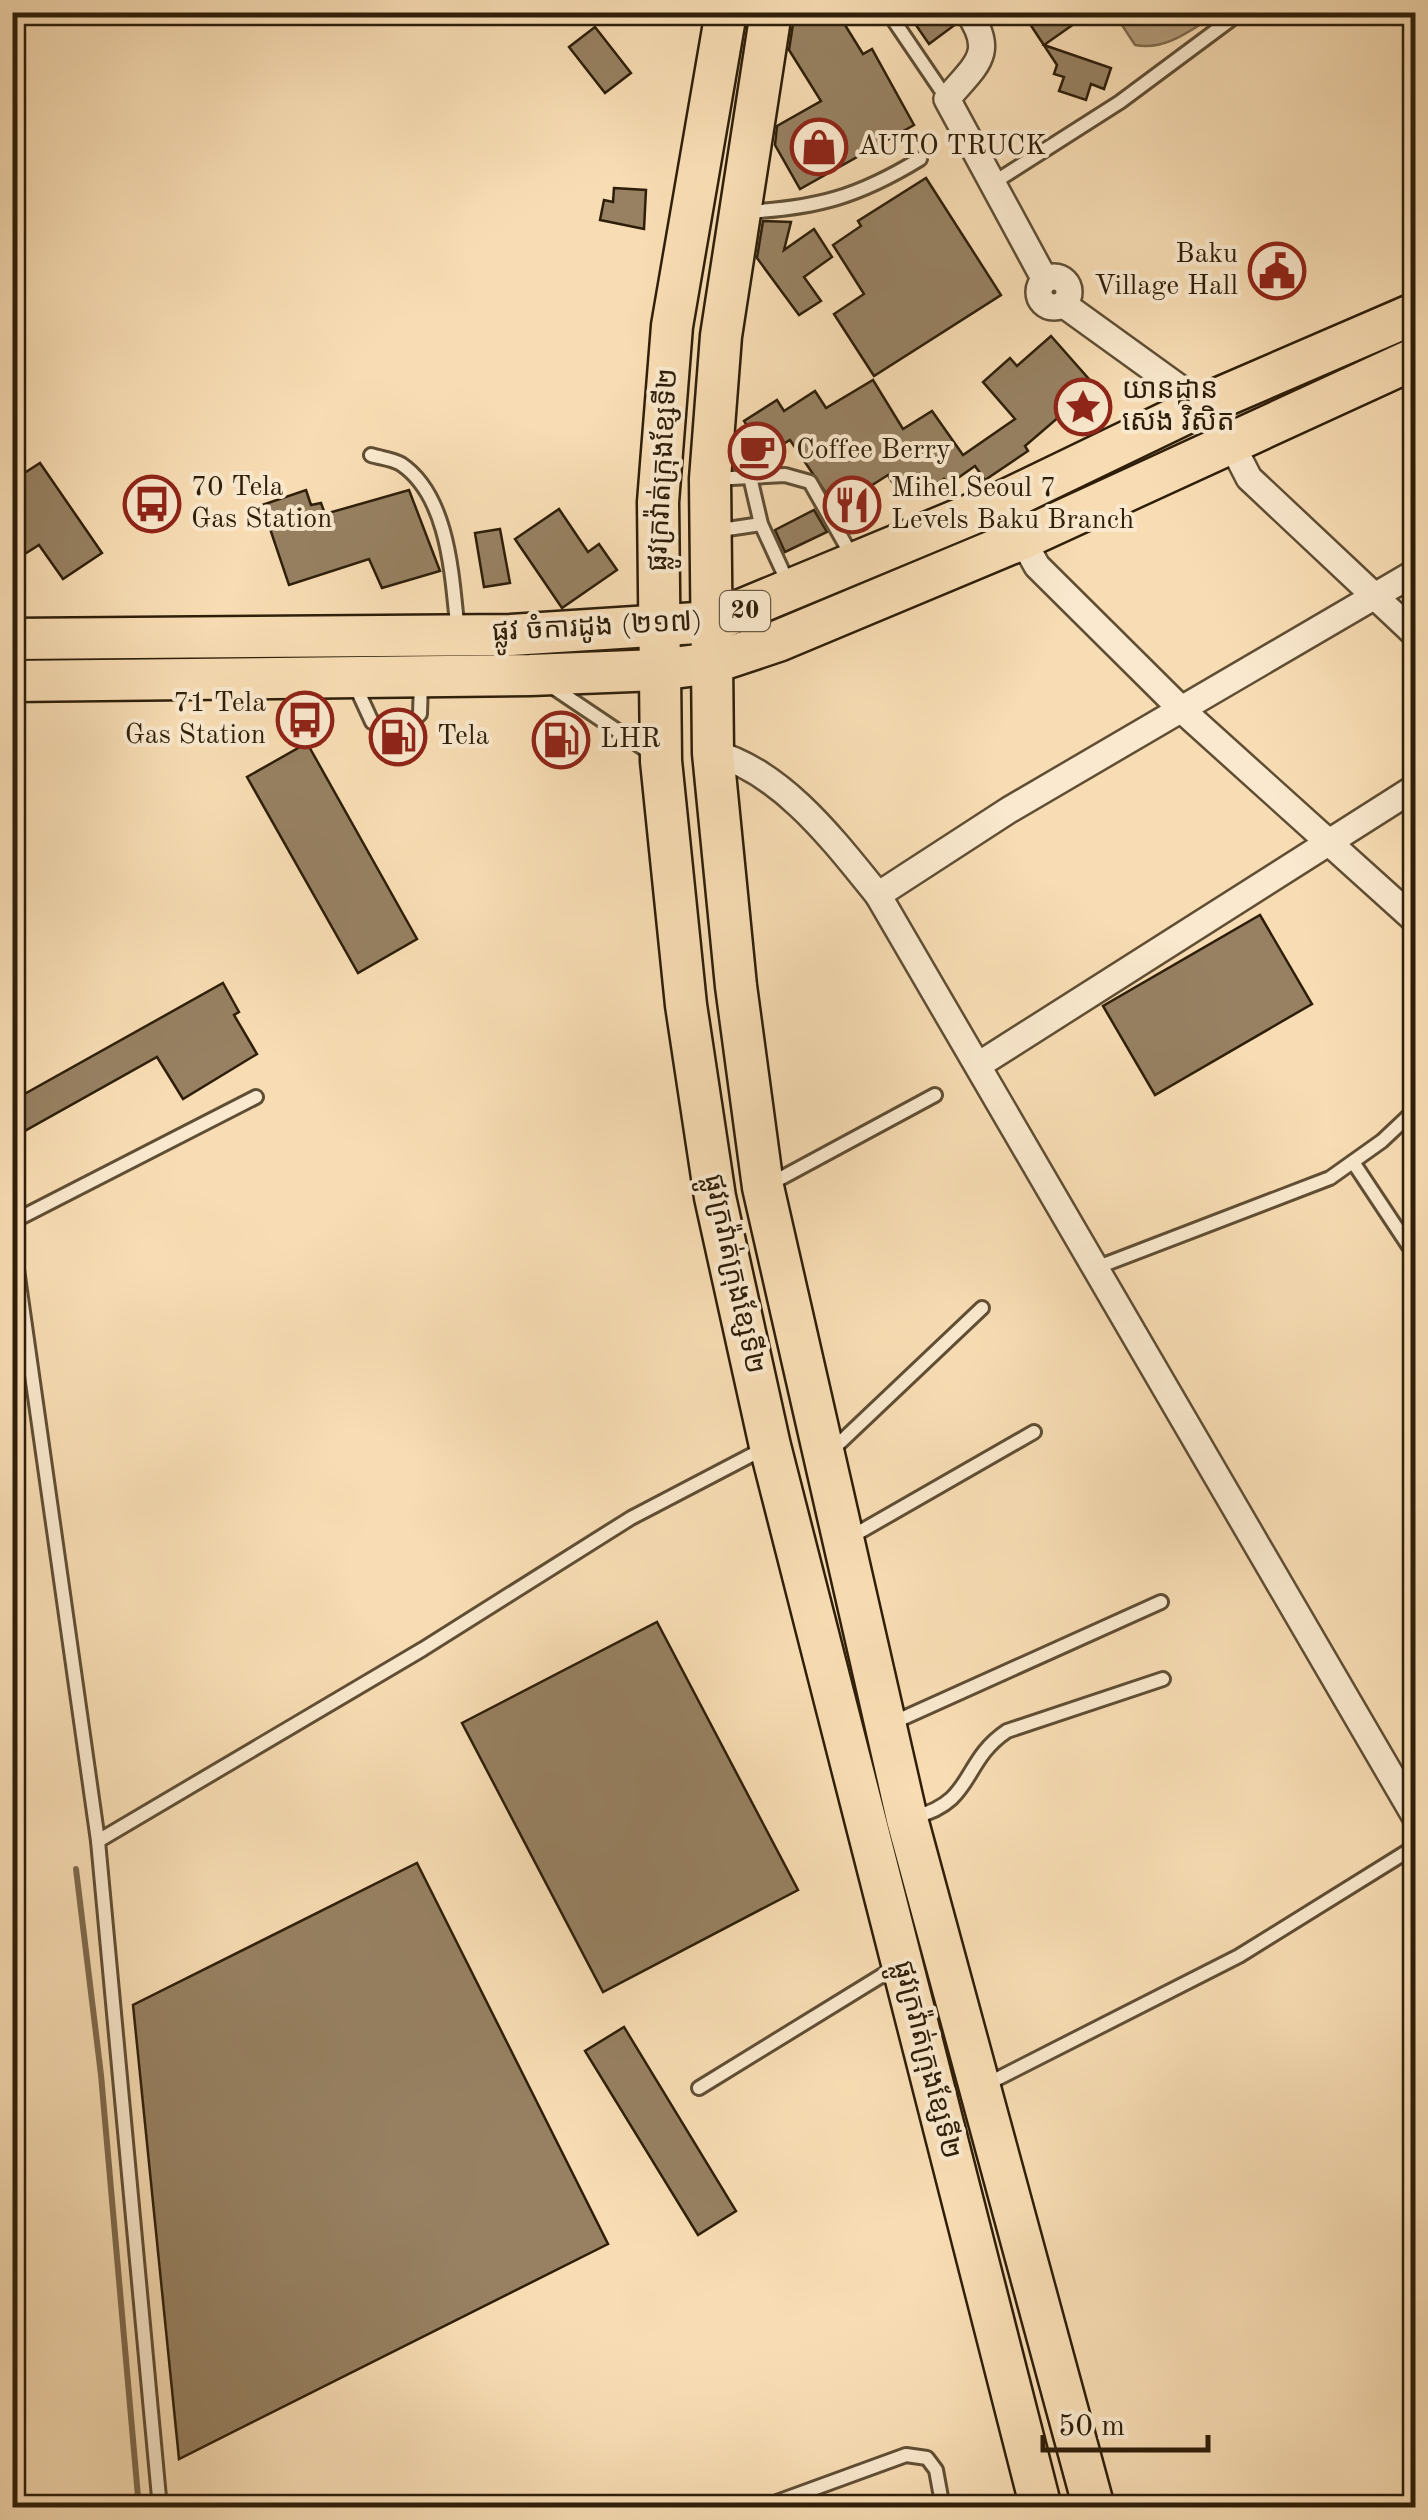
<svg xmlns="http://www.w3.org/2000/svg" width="1428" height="2520" viewBox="0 0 1428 2520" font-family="'Old Standard TT','Noto Sans Khmer',serif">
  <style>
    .water { fill: #b39c7a; stroke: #7e6a4d; stroke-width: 2.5 }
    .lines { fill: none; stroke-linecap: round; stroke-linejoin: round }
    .stream { stroke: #7e6a4d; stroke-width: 6 }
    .building { fill: #978162; stroke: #2e1e09; stroke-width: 2.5 }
    .service-casing { stroke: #604e34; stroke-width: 18 }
    .minor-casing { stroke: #604e34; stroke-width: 30 }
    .primary-casing { stroke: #2e1e09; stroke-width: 45 }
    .service { stroke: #fae9ce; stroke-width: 12 }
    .minor { stroke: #fae9ce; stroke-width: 25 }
    .primary { stroke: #f8ddb4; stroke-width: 40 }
    .labels { text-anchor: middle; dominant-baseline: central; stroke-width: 8; stroke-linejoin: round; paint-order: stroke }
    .shield { fill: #fae9ce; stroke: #6b5b44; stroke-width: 2.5 }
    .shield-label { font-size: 25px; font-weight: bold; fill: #2e1e09 }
    .poi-label { font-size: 28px; fill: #2e1e09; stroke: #fae9ce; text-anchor: start }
    .street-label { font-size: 28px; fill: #2e1e09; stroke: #fae9ce }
  </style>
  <rect width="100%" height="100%" fill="#f8ddb4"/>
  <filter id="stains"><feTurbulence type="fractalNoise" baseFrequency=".002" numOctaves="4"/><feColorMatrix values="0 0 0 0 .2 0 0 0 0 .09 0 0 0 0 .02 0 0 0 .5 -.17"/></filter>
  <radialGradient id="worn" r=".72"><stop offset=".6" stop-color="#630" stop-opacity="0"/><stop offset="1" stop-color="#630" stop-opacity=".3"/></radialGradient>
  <path class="water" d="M 1211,12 L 1212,17 C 1188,32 1164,51 1135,45 L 1114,13 Z"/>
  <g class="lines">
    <path class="stream" d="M 76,1869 L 101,2075 L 139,2508"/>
  </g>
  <g class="building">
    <path d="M 811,12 L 837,12 L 863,54 L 872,49 L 914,125 L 800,189 L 775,145 L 777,126 L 821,101 L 789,50 L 793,24 Z"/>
    <path d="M 907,12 L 948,12 L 956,24 L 929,44 Z"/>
    <path d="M 1022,12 L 1091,12 L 1044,45 L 1111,68 L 1104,89 L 1091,84 L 1086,100 L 1059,91 L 1064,77 L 1054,74 L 1057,65 Z"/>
    <path d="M 595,27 L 631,73 L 605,93 L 569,47 Z"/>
    <path d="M 926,178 L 1001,295 L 874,376 L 834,314 L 864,294 L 833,245 L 861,226 L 858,221 Z"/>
    <path d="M 614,188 L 646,190 L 644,229 L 600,220 L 604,200 L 613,202 Z"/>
    <path d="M 763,221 L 791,222 L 784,250 L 814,229 L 832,257 L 804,277 L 821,301 L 799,315 L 757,258 Z"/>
    <path d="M 1051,336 L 1095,386 L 1025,446 L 1028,451 L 985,480 L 975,466 L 948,485 L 944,479 L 932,486 L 925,474 L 897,491 L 888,475 L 836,508 L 790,440 L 765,455 L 744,421 L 777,400 L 784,411 L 815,391 L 826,408 L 873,380 L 903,429 L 932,411 L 963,455 L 1015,419 L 983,382 L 1010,358 L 1017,366 Z"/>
    <path d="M 40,463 L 102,553 L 63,579 L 39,545 L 12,562 L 12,481 Z"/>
    <path d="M 306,490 L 311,505 L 321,503 L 325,514 L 409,490 L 440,571 L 382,588 L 369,559 L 289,585 L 262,505 Z"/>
    <path d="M 559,509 L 588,552 L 599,544 L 617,570 L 562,608 L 515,539 Z"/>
    <path d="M 814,510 L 827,532 L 785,552 L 775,530 Z"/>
    <path d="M 500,529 L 510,583 L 484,587 L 475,533 Z"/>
    <path d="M 307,743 L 417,939 L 358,973 L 247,777 Z"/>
    <path d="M 1260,915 L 1312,1004 L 1155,1095 L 1103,1006 Z"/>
    <path d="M 223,983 L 239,1012 L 234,1015 L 257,1054 L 183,1099 L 157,1057 L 12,1138 L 12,1101 Z"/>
    <path d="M 657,1622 L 798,1890 L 603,1992 L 462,1723 Z"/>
    <path d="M 417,1863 L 608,2244 L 179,2459 L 133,2005 Z"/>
    <path d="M 624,2027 L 736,2211 L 698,2235 L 585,2051 Z"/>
  </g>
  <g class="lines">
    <g class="service-casing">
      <g id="service">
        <path d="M 888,12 L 947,99"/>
        <path d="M 993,183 L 1120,102 L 1241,12"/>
        <path d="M 745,212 C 817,208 858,197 920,159"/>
        <path d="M 371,455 C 380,458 393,459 401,464 C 450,497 452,580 458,633"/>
        <path d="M 750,477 L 761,524 L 789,585"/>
        <path d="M 714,479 L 785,475 L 810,482 L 853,558"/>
        <path d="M 714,531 L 761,524"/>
        <path d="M 355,685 L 372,722 L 404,730 L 420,714 L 421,681"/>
        <path d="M 551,686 L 655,756"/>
        <path d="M 1353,1162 L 1416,1257"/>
        <path d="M 770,1184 L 935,1095"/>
        <path d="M 12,1222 L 256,1097"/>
        <path d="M 12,1234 L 98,1841 L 160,2508"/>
        <path d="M 1098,1267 L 1330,1178 L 1382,1141 L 1416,1109"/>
        <path d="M 829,1453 L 982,1308"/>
        <path d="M 849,1538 L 1034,1432"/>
        <path d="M 890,1724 L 1161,1602"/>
        <path d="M 914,1817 C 975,1802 961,1762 1007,1731 L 1163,1679"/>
        <path d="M 98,1841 L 423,1649 L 631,1518 L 763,1449"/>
        <path d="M 985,2085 L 1239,1956 L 1416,1846"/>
        <path d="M 699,2088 L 899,1965"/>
        <path d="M 774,2508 L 777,2502 L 906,2455 L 927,2458 L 936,2470 L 943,2508"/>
      </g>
    </g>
    <g class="minor-casing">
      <g id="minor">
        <path d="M 968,12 C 997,54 975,65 947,99 L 1045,280"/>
        <circle cx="1054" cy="292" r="15"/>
        <path d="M 1063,304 L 1203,405"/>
        <path d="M 1231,443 L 1249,478 L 1416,635"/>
        <path d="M 1022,539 L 1037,566 L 1182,710 L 1416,921"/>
        <path d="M 713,753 C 782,771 835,842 878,895 L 1416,1818"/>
        <path d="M 878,895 L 1009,810 L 1416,572"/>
        <path d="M 980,1064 L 1416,787"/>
      </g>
    </g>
    <g class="primary-casing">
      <g id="primary">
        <path d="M 726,12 L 672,326 L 658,502 L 661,761 L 686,1005 L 715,1197 L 770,1446 L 1041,2508"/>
        <path d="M 771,12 L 721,336 L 710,479 L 713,753 L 736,986 L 763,1187 L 907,1819 L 1094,2508"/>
        <path d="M 12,639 L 511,635 L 712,622 L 1006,500 L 1203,405 L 1416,313"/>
        <path d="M 12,681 L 530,675 L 658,670 L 712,663 L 778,641 L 1022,539 L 1416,358"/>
      </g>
    </g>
    <use href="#service" class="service"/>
    <use href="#minor" class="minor"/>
    <use href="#primary" class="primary"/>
  </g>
  <defs>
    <g id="shop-ring" transform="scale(2.875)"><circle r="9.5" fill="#fae9ce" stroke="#8f2418" stroke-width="1.5"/><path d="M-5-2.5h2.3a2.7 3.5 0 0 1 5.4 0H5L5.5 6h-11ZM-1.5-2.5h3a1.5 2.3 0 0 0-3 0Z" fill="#8f2418"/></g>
    <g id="civic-ring" transform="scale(2.875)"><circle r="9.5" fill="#fae9ce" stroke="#8f2418" stroke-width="1.5"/><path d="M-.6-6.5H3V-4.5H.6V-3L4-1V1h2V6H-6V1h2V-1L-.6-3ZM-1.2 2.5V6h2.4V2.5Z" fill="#8f2418"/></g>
    <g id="sight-ring" transform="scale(2.875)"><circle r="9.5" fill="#fae9ce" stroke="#8f2418" stroke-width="1.5"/><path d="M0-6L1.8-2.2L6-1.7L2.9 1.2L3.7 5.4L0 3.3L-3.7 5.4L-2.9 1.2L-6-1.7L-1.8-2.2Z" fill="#8f2418"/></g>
    <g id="cafe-ring" transform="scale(2.875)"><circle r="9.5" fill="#fae9ce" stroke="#8f2418" stroke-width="1.5"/><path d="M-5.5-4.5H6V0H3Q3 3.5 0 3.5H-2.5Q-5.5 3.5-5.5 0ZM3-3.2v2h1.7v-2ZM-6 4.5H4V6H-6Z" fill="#8f2418"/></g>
    <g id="bus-ring" transform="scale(2.875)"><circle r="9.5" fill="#fae9ce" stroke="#8f2418" stroke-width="1.5"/><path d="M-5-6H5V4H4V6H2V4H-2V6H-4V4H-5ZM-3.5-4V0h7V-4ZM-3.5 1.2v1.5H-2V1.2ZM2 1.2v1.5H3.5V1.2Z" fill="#8f2418"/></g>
    <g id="restaurant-ring" transform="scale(2.875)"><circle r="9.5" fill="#fae9ce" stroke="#8f2418" stroke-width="1.5"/><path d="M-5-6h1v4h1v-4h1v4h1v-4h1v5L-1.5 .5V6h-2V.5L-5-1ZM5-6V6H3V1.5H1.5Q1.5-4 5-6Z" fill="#8f2418"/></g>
    <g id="fuel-ring" transform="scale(2.875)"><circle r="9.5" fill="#fae9ce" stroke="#8f2418" stroke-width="1.5"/><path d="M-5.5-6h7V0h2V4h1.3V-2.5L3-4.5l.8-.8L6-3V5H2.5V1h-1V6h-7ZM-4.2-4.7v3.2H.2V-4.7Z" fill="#8f2418"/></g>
  </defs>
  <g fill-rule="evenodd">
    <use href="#shop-ring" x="819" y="147"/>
    <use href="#civic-ring" x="1277" y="271"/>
    <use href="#sight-ring" x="1083" y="407"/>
    <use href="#cafe-ring" x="757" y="451"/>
    <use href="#bus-ring" x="152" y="504"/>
    <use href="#restaurant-ring" x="852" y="505"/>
    <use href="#bus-ring" x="305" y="720"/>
    <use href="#fuel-ring" x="398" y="737"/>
    <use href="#fuel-ring" x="561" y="740"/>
  </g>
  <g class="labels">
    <rect class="shield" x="720" y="591" width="50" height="40" rx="8"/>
    <g class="shield-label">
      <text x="745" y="611">20</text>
    </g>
    <g class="poi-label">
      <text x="858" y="147">AUTO TRUCK</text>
      <text x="1238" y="255" text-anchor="end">Baku<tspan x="1238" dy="32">Village Hall</tspan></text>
      <text x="1122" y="391">យានដ្ឋាន<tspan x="1122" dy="32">សេង វិសិត</tspan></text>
      <text x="796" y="451">Coffee Berry</text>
      <text x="191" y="488">70 Tela<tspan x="191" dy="32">Gas Station</tspan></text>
      <text x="891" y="489">Mihel Seoul 7<tspan x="891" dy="32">Levels Baku Branch</tspan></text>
      <text x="266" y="704" text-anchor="end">71 Tela<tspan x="266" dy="32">Gas Station</tspan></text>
      <text x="437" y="737">Tela</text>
      <text x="600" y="740">LHR</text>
    </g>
    <g class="street-label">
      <text transform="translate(664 470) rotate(-87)">ផ្លូវក្រវ៉ាត់ក្រុងខ្សែទី២</text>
      <text transform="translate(597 628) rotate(-3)">ផ្លូវ ចំការដូង (២១៧)</text>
      <text transform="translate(733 1274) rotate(78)">ផ្លូវក្រវ៉ាត់ក្រុងខ្សែទី២</text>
      <text transform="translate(926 2060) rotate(76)">ផ្លូវក្រវ៉ាត់ក្រុងខ្សែទី២</text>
    </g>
  </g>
  <rect width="1428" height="2520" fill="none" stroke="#f8ddb4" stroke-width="50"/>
  <rect x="15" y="15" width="1398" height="2490" fill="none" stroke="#2e1e09" stroke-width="5"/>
  <rect x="25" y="25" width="1378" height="2470" fill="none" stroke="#2e1e09" stroke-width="2.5"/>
  <path d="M1043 2435v15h165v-15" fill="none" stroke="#2e1e09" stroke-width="5"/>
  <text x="1058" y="2435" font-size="30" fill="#2e1e09" stroke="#fae9ce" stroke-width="8" paint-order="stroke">50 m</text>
  <rect width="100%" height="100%" filter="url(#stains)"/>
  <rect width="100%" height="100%" fill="url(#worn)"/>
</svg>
